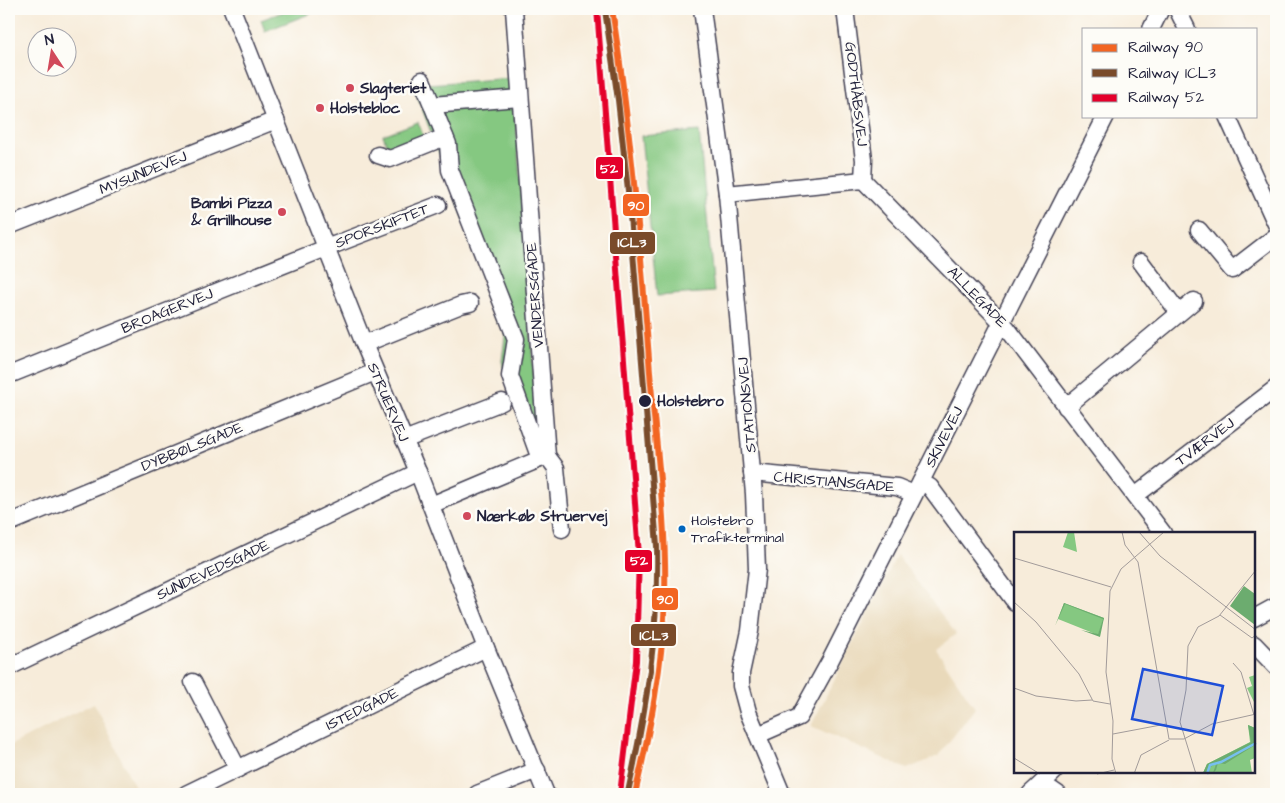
<svg xmlns="http://www.w3.org/2000/svg" width="1285" height="803" viewBox="0 0 1285 803" font-family="'Architects Daughter',sans-serif">
  <style>
    .built { fill: #e9d9ba }
    .green { fill: #85c881; stroke: #54755e }
    .lines { fill: none; stroke-linecap: round; stroke-linejoin: round }
    .minor-casing { stroke: #424053; stroke-width: 19 }
    .minor { stroke: #fff; stroke-width: 16 }
    .rail-1-casing { stroke: #fdfcf7; stroke-width: 10 }
    .rail-2-casing { stroke: #fdfcf7; stroke-width: 10 }
    .rail-3-casing { stroke: #fdfcf7; stroke-width: 10 }
    .rail-1 { stroke: #f26522; stroke-width: 6 }
    .rail-2 { stroke: #7a4b2a; stroke-width: 6 }
    .rail-3 { stroke: #e4002b; stroke-width: 6 }
    .poi-dot { fill: #d1495b; stroke: #fdfcf7; stroke-width: 2 }
    .stop-dot { fill: #22223b; stroke: #fdfcf7; stroke-width: 2 }
    .bus-dot { fill: #0065bd; stroke: #fdfcf7; stroke-width: 2 }
    .labels { text-anchor: middle; dominant-baseline: central; stroke-width: 5; stroke-linejoin: round; paint-order: stroke }
    .bus-label { font-size: 14px; fill: #22223b; stroke: #fdfcf7; text-anchor: start }
    .poi-label { font-size: 15px; font-weight: bold; fill: #22223b; stroke: #fdfcf7; text-anchor: start }
    .street-label { font-size: 15px; fill: #22223b; stroke: #fdfcf7 }
    .stop-label { font-size: 15px; font-weight: bold; fill: #22223b; stroke: #fdfcf7; text-anchor: start }
    .inset-river { fill: none; stroke: #77bfef; stroke-width: 2.5 }
    .inset-road { fill: none; stroke: #a29b9a; stroke-width: 1 }
    .view { fill: #1d4ed8; fill-opacity: 0.15; stroke: #1d4ed8; stroke-width: 2.5 }
    .inset-edge { fill: none; stroke: #22223b; stroke-width: 2.5 }
    .line-badge { stroke: #fdfcf7; stroke-width: 2 }
    .badge-label { font-size: 14px; text-anchor: middle; font-weight: bold; fill: #fff }
  </style>
  <rect width="100%" height="100%" fill="#fdfcf7"/>
  <filter id="ink" filterUnits="userSpaceOnUse"><feTurbulence type="fractalNoise" baseFrequency=".02" numOctaves="2"/><feDisplacementMap in="SourceGraphic" scale="10" xChannelSelector="R" yChannelSelector="G"/><feConvolveMatrix kernelMatrix="1 2 1 2 8 2 1 2 1" color-interpolation-filters="sRGB"/></filter>
  <filter id="wash" filterUnits="userSpaceOnUse"><feTurbulence type="fractalNoise" baseFrequency=".0096" numOctaves="4" result="noise"/><feDisplacementMap in="SourceGraphic" scale="20" xChannelSelector="R" yChannelSelector="G"/><feGaussianBlur stdDeviation="1.12" result="paint"/><feColorMatrix in="noise" values="0 0 0 0 0 0 0 0 0 0 0 0 0 0 0 0 0 1.4 0 .05"/><feComposite in="paint" operator="in"/></filter>
  <g filter="url(#wash)">
    <rect width="100%" height="100%" fill="#f7ecda"/>
    <g class="built">
      <path d="M 897,555 L 956,634 L 936,649 L 975,708 L 938,756 L 907,769 L 811,726 Z"/>
      <path d="M 94,703 L 138,794 L 9,794 L 9,746 Z"/>
    </g>
    <g class="green">
      <path d="M 291,9 L 322,9 L 265,31 L 261,20 Z"/>
      <path d="M 513,78 L 538,438 L 505,375 L 502,361 L 506,329 L 413,85 Z"/>
      <path d="M 418,122 L 424,138 L 389,151 L 383,135 Z"/>
      <path d="M 699,131 L 714,292 L 657,296 L 641,136 Z"/>
    </g>
  </g>
  <g filter="url(#ink)">
    <g class="lines">
      <g class="minor-casing">
        <g id="minor">
          <path d="M 232,9 L 364,344 L 418,472 L 486,648 L 546,794"/>
          <path d="M 702,9 L 727,194 L 754,494 L 757,569 L 750,631 L 741,673 L 741,686 L 748,712 L 782,794"/>
          <path d="M 845,9 L 864,160 L 863,180"/>
          <path d="M 1177,9 L 1187,29"/>
          <path d="M 1151,29 L 1161,9"/>
          <path d="M 422,80 L 448,144 L 450,170 L 516,339 L 510,376 L 540,459"/>
          <path d="M 432,105 L 520,98"/>
          <path d="M 1227,116 L 1276,224"/>
          <path d="M 378,155 L 390,159 L 445,137"/>
          <path d="M 727,194 L 863,180 L 1007,328 L 1163,533"/>
          <path d="M 9,226 L 276,120"/>
          <path d="M 1199,230 L 1232,270 L 1276,236"/>
          <path d="M 1141,262 L 1179,313"/>
          <path d="M 364,344 L 461,305 L 470,303"/>
          <path d="M 9,375 L 326,248 L 438,205"/>
          <path d="M 1066,407 L 1194,301"/>
          <path d="M 404,440 L 502,402"/>
          <path d="M 547,456 L 556,468 L 562,529"/>
          <path d="M 752,473 L 897,487 L 914,494"/>
          <path d="M 921,482 L 930,487 L 1015,602"/>
          <path d="M 1135,496 L 1276,388"/>
          <path d="M 431,505 L 547,456 L 514,9"/>
          <path d="M 9,523 L 375,372"/>
          <path d="M 1254,618 L 1276,606"/>
          <path d="M 1254,644 L 1276,667"/>
          <path d="M 9,667 L 418,472"/>
          <path d="M 193,682 L 238,769"/>
          <path d="M 758,735 L 799,717 L 830,661 L 1106,116"/>
          <path d="M 1042,783 L 1058,794"/>
          <path d="M 186,794 L 486,648"/>
          <path d="M 477,794 L 537,770"/>
          <path d="M 1030,794 L 1054,772"/>
        </g>
      </g>
      <use href="#minor" class="minor"/>
      <g class="rail-1-casing">
        <path id="rail-1" d="M 612,9 C 631,130 641,251 650,372 C 656,447 667,523 665,598 C 663,664 650,730 635,794"/>
      </g>
      <g class="rail-2-casing">
        <path id="rail-2" d="M 605,10 L 618,100 L 628,191 L 657,546 C 659,630 646,711 628,792"/>
      </g>
      <g class="rail-3-casing">
        <path id="rail-3" d="M 597,9 L 639,555 L 636,661 L 620,794"/>
      </g>
      <use href="#rail-1" class="rail-1"/>
      <use href="#rail-2" class="rail-2"/>
      <use href="#rail-3" class="rail-3"/>
    </g>
  </g>
  <g class="poi-dot">
    <circle cx="350" cy="88" r="5"/>
    <circle cx="320" cy="108" r="5"/>
    <circle cx="282" cy="212" r="5"/>
    <circle cx="467" cy="516" r="5"/>
  </g>
  <circle class="stop-dot" cx="645" cy="401" r="7"/>
  <circle class="bus-dot" cx="682" cy="529" r="4.5"/>
  <g class="labels">
    <g class="bus-label">
      <text x="691" y="521">Holstebro<tspan x="691" dy="17">Trafikterminal</tspan></text>
    </g>
    <g class="poi-label">
      <text x="360" y="88">Slagteriet</text>
      <text x="330" y="108">Holstebloc</text>
      <text x="272" y="203" text-anchor="end">Bambi Pizza<tspan x="272" dy="17">&amp; Grillhouse</tspan></text>
      <text x="477" y="516">Nærkøb Struervej</text>
    </g>
    <g class="street-label">
      <text transform="translate(856 94) rotate(83)">GODTHÅBSVEJ</text>
      <text transform="translate(143 173) rotate(-22)">MYSUNDEVEJ</text>
      <text transform="translate(382 226) rotate(-21)">SPORSKIFTET</text>
      <text transform="translate(535 295) rotate(-94)">VENDERSGADE</text>
      <text transform="translate(977 297) rotate(46)">ALLEGADE</text>
      <text transform="translate(167 311) rotate(-22)">BROAGERVEJ</text>
      <text transform="translate(388 402) rotate(67)">STRUERVEJ</text>
      <text transform="translate(747 405) rotate(-95)">STATIONSVEJ</text>
      <text transform="translate(944 437) rotate(-63)">SKIVEVEJ</text>
      <text transform="translate(1205 442) rotate(-37)">TVÆRVEJ</text>
      <text transform="translate(192 447) rotate(-22)">DYBBØLSGADE</text>
      <text transform="translate(834 482) rotate(5)">CHRISTIANSGADE</text>
      <text transform="translate(213 570) rotate(-25)">SUNDEVEDSGADE</text>
      <text transform="translate(362 709) rotate(-26)">ISTEDGADE</text>
    </g>
    <g class="stop-label">
      <text x="657" y="401">Holstebro</text>
    </g>
  </g>
  <g transform="translate(1014 532)">
    <rect width="241" height="241" fill="#f7ecda"/>
    <path d="M 54,0 L 60,0 L 63,20 L 49,15 ZM 50,71 L 90,86 L 84,103 L 44,87 ZM 241,143 L 241,172 L 233,156 L 238,154 L 235,145 ZM 234,193 L 241,196 L 241,226 L 236,228 L 238,241 L 189,241 L 193,232 L 236,210 Z" fill="#85c881"/>
    <path d="M 230,54 L 241,62 L 241,93 L 216,74 ZM 50,71 L 90,86 L 86,105 L 67,98 L 84,102 L 89,87 L 71,80 L 67,92 L 71,80 L 51,72 L 41,94 ZM 234,193 L 241,196 L 241,213 L 211,232 L 204,231 L 202,238 L 199,241 L 202,232 L 196,235 L 195,241 L 189,241 L 193,232 L 237,210 Z" fill="#6cac6f"/>
    <path class="inset-river" d="M 193,242 L 196,233 L 207,230 L 242,211"/>
    <path class="inset-road" d="M 108,0 L 111,13 L 124,30 L 155,207 L 170,207 L 198,192 L 242,182M 125,0 L 146,24 L 242,98M 0,26 L 97,55M 0,70 L 22,90 L 65,142 L 79,169 L 96,172M 213,74 L 242,38M 206,83 L 238,106 L 242,103M 219,131 L 227,140 L 240,183M 0,156 L 22,164 L 62,169 L 78,168M 99,202 L 152,192M 0,226 L 26,242M 83,242 L 100,238M 102,242 L 98,227 L 99,189 L 92,140 L 96,59 L 107,37 L 150,0M 120,242 L 127,223 L 155,208M 182,242 L 166,190 L 172,158 L 174,114 L 184,95 L 205,84 L 213,74"/>
    <path class="view" d="M 129,137 L 209,154 L 198,203 L 118,187 Z"/>
    <rect width="241" height="241" class="inset-edge"/>
  </g>
  <g class="line-badge">
    <rect x="595" y="156" width="29" height="24" rx="5" fill="#e4002b"/>
    <rect x="622" y="193" width="28" height="24" rx="5" fill="#f26522"/>
    <rect x="609" y="231" width="47" height="24" rx="5" fill="#7a4b2a"/>
    <rect x="624" y="549" width="29" height="24" rx="5" fill="#e4002b"/>
    <rect x="651" y="587" width="28" height="24" rx="5" fill="#f26522"/>
    <rect x="630" y="623" width="47" height="24" rx="5" fill="#7a4b2a"/>
  </g>
  <g class="badge-label">
    <text x="609" y="173">52</text>
    <text x="636" y="210">90</text>
    <text x="632" y="247">ICL3</text>
    <text x="639" y="565">52</text>
    <text x="665" y="604">90</text>
    <text x="654" y="640">ICL3</text>
  </g>
  <rect width="1285" height="803" fill="none" stroke="#fdfcf7" stroke-width="30"/>
  <rect x="1082" y="28" width="175" height="90" fill="#fdfcf7" stroke="#a5a5ac"/>
  <rect x="1092" y="44" width="25" height="8" fill="#f26522" stroke="#a5a5ac"/>
  <text x="1128" y="52" font-size="15" fill="#22223b">Railway 90</text>
  <rect x="1092" y="69" width="25" height="8" fill="#7a4b2a" stroke="#a5a5ac"/>
  <text x="1128" y="78" font-size="15" fill="#22223b">Railway ICL3</text>
  <rect x="1092" y="94" width="25" height="8" fill="#e4002b" stroke="#a5a5ac"/>
  <text x="1128" y="102" font-size="15" fill="#22223b">Railway 52</text>
  <g transform="translate(52 52) rotate(348)"><circle r="24" fill="#fdfcf7" stroke="#a5a5ac"/>
  <path d="M0-4L9 19L0 12L-9 19Z" fill="#d1495b"/>
  <text y="-8" font-size="14" font-weight="bold" text-anchor="middle" fill="#22223b">N</text>
  </g>
</svg>
